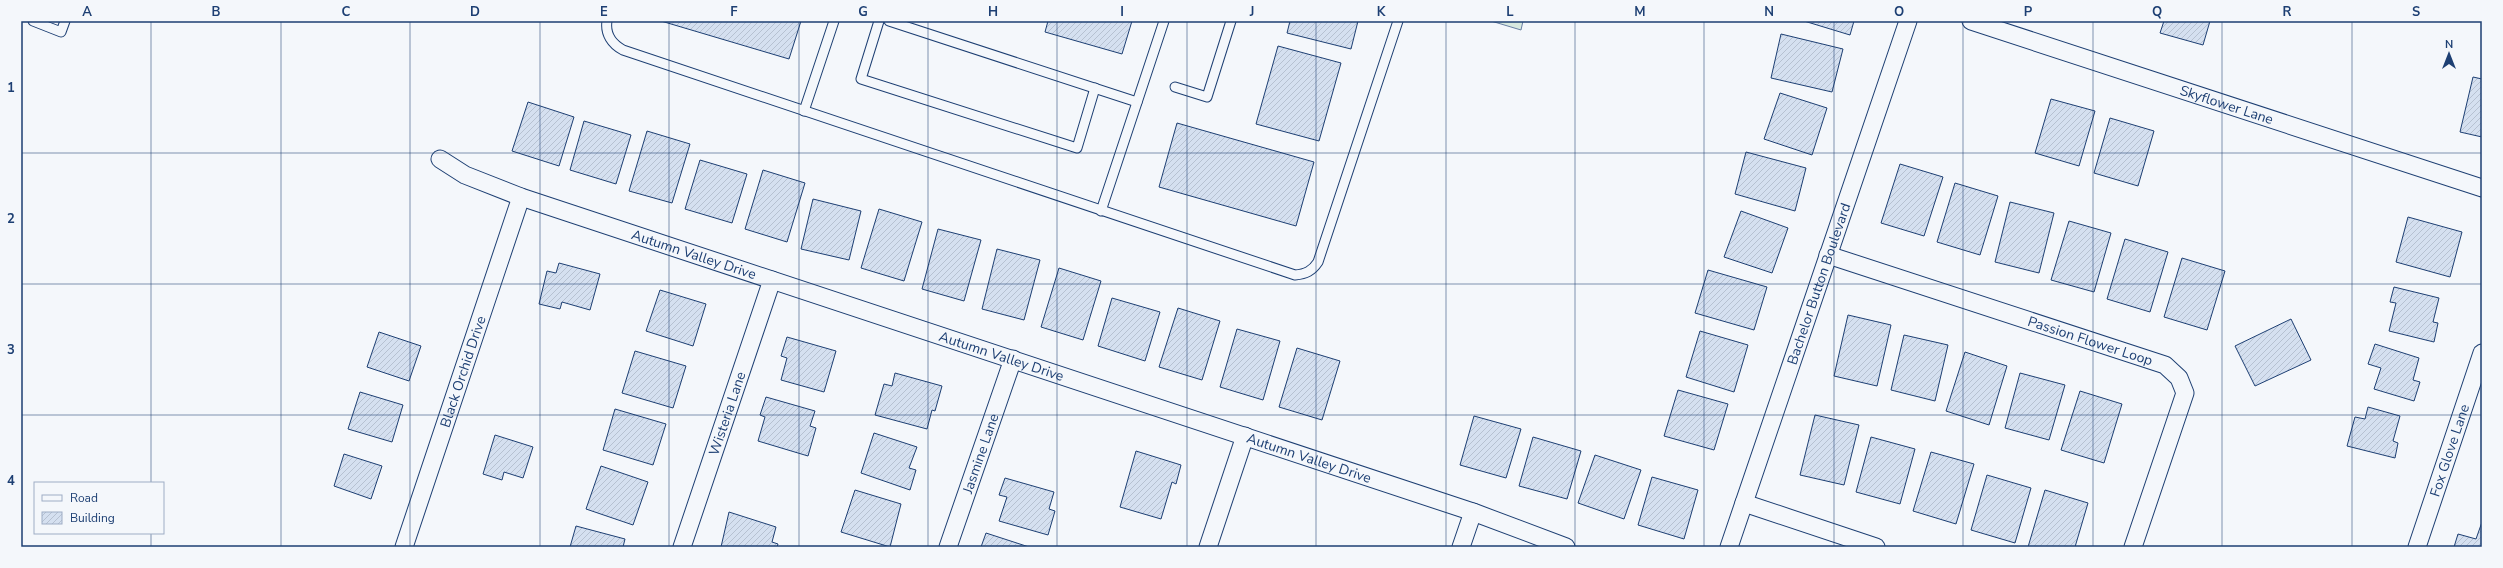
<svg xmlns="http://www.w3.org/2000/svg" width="2503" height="568" viewBox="0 0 2503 568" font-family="'Nunito Sans',sans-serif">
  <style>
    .green { fill: #d7e8df; stroke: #687fa3 }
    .building { fill: url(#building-hatch); stroke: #1d3f73 }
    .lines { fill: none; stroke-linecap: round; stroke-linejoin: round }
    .service-casing { stroke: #1d3f73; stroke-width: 11 }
    .minor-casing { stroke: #1d3f73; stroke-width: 19 }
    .service { stroke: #f4f7fb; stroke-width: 9 }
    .minor { stroke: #f4f7fb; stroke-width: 17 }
    .grid { fill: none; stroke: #1d3f73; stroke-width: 1; stroke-opacity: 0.55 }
    .labels { text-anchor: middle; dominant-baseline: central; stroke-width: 3; stroke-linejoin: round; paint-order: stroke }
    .street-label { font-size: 14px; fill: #1d3f73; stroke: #f4f7fb }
    .neatline { fill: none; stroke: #1d3f73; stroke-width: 1.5 }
    .grid-label { font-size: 13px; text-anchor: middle; font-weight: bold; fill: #1d3f73 }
  </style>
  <defs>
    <pattern id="building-hatch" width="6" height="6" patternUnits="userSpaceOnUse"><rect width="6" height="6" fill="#d5e0f0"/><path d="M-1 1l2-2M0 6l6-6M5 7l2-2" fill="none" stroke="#b6c1d1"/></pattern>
  </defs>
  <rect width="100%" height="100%" fill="#f4f7fb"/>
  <path class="green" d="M 1491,21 L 1523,21 L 1521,30 Z"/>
  <g class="building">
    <path d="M 661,21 L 801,21 L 789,59 Z"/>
    <path d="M 1048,21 L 1132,21 L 1122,54 L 1045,32 Z"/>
    <path d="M 1290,21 L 1358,21 L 1351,49 L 1287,33 Z"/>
    <path d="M 1804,21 L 1854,21 L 1850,35 Z"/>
    <path d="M 2164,21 L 2210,21 L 2203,45 L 2160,33 Z"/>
    <path d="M 1781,34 L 1843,49 L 1832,92 L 1771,78 Z"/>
    <path d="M 1278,46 L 1341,63 L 1319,141 L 1256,124 Z"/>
    <path d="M 2473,77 L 2482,79 L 2482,137 L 2460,132 Z"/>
    <path d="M 1780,93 L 1827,108 L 1812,155 L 1764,139 Z"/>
    <path d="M 2051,99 L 2095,111 L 2079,166 L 2035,153 Z"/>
    <path d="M 528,102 L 574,117 L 559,166 L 512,151 Z"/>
    <path d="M 2110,118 L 2154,131 L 2138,186 L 2094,173 Z"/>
    <path d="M 584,121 L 631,135 L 616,184 L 570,170 Z"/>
    <path d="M 1177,123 L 1314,162 L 1296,226 L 1159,187 Z"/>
    <path d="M 647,131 L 690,144 L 672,203 L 629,191 Z"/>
    <path d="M 1746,152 L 1806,168 L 1795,211 L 1735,194 Z"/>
    <path d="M 700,160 L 747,174 L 732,223 L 685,209 Z"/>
    <path d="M 1900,164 L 1943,177 L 1924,236 L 1881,223 Z"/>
    <path d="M 763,170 L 805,183 L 787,242 L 745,229 Z"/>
    <path d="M 1955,183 L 1998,196 L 1980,255 L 1937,242 Z"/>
    <path d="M 813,199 L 861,211 L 849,260 L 801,249 Z"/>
    <path d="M 2010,202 L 2054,213 L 2039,273 L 1995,262 Z"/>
    <path d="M 879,209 L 922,222 L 904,281 L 861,268 Z"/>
    <path d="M 1741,211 L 1788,228 L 1772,273 L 1724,257 Z"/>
    <path d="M 2408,217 L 2462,232 L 2450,277 L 2396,262 Z"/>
    <path d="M 2069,221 L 2111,233 L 2094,292 L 2051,280 Z"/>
    <path d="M 938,229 L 981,240 L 964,301 L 922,289 Z"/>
    <path d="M 2125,239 L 2168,252 L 2150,312 L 2107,299 Z"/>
    <path d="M 997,249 L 1040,260 L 1024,320 L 982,309 Z"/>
    <path d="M 2182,258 L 2225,271 L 2207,330 L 2164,317 Z"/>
    <path d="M 559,263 L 600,274 L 590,310 L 562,302 L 560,309 L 539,304 L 547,271 L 556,273 Z"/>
    <path d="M 1059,268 L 1101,281 L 1083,340 L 1041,327 Z"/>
    <path d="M 1708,270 L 1767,287 L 1754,330 L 1695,313 Z"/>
    <path d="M 2394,287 L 2439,298 L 2433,322 L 2438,323 L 2434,342 L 2389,331 L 2396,303 L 2390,302 Z"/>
    <path d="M 660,290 L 706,304 L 693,346 L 646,331 Z"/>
    <path d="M 1112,298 L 1160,312 L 1145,361 L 1098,346 Z"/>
    <path d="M 1178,308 L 1220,321 L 1202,380 L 1159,367 Z"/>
    <path d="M 1848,315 L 1891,325 L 1877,386 L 1834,376 Z"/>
    <path d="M 2291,319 L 2311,360 L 2255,386 L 2235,346 Z"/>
    <path d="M 1237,329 L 1280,341 L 1263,400 L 1220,387 Z"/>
    <path d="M 1700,331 L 1748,345 L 1734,392 L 1686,377 Z"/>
    <path d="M 379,332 L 421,346 L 409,381 L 367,367 Z"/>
    <path d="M 1904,335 L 1948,345 L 1935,401 L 1891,390 Z"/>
    <path d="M 787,337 L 836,351 L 824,392 L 781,380 L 787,358 L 781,356 Z"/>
    <path d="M 2375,344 L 2419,358 L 2413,380 L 2420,382 L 2414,401 L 2374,389 L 2381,368 L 2368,364 Z"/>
    <path d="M 1297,348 L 1340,361 L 1322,420 L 1279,407 Z"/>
    <path d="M 635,351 L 686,366 L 673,408 L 622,393 Z"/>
    <path d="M 1965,352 L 2007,366 L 1989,425 L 1946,411 Z"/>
    <path d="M 895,373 L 942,386 L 935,411 L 932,410 L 927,429 L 875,415 L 884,384 L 892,386 Z"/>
    <path d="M 2020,373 L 2065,385 L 2049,440 L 2005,428 Z"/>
    <path d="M 1678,390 L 1728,404 L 1714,450 L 1664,436 Z"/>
    <path d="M 2080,391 L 2122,404 L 2104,463 L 2061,450 Z"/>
    <path d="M 360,392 L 403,405 L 392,442 L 348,429 Z"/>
    <path d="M 766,397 L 815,411 L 810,426 L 816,428 L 808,456 L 758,441 L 765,417 L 760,415 Z"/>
    <path d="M 2368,407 L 2400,416 L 2393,441 L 2398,443 L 2395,458 L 2347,446 L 2355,417 L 2365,419 Z"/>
    <path d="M 615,409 L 666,424 L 653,465 L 603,450 Z"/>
    <path d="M 1815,415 L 1859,425 L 1844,485 L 1800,475 Z"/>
    <path d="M 1474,416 L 1521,429 L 1506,478 L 1460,465 Z"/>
    <path d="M 874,433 L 917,447 L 909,468 L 916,470 L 910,490 L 861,473 Z"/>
    <path d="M 495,435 L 533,447 L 523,478 L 504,472 L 502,480 L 483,474 Z"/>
    <path d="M 1533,437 L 1581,451 L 1567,499 L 1519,486 Z"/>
    <path d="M 1871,437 L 1915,449 L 1900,504 L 1856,492 Z"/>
    <path d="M 1136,451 L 1181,465 L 1176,484 L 1172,482 L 1161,519 L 1120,507 Z"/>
    <path d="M 1931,452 L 1974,464 L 1956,524 L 1913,511 Z"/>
    <path d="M 344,454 L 382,466 L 371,499 L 334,486 Z"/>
    <path d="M 1595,455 L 1641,470 L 1624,519 L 1578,503 Z"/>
    <path d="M 601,466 L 648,482 L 633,525 L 586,509 Z"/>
    <path d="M 1987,475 L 2031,488 L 2015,543 L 1971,530 Z"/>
    <path d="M 1652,477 L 1698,490 L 1684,539 L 1638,525 Z"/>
    <path d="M 1005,478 L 1054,492 L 1049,509 L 1055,511 L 1048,535 L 999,521 L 1007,497 L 999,495 Z"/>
    <path d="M 855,490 L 901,504 L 890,547 L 841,532 Z"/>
    <path d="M 2045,490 L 2088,503 L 2075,547 L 2028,547 Z"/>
    <path d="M 729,512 L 776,527 L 772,542 L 778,544 L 777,547 L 721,547 Z"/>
    <path d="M 2482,522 L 2482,547 L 2454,547 L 2458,534 L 2476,539 Z"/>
    <path d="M 576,526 L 625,539 L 623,547 L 570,547 Z"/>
    <path d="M 986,533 L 1029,547 L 981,547 Z"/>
  </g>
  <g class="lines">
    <g class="service-casing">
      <g id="service">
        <path d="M 33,21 L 61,32 L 65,21"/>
        <path d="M 607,21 C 605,34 612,44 623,50 L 1295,275 C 1306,274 1312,271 1318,262 L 1398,21"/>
        <path d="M 879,21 L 861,79 L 1077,148 L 1095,88"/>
        <path d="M 889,21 L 1137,102"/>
        <path d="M 1175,87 L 1207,97 L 1231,21"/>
        <path d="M 804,111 L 834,21"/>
        <path d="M 1101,211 L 1164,21"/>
      </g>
    </g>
    <g class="minor-casing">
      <g id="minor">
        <path id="s1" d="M 1971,21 L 2482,188"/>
        <path id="s2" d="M 440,159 L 465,175 L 521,197 L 1473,512 L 1566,547"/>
        <path id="s3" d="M 1828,255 L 2165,365 L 2179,378 L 2185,393 L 2133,547"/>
        <path d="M 1744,503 L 1876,547"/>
        <path id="s4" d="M 404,547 L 521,197"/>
        <path id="s5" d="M 682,547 L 772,280"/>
        <path id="s6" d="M 948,547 L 1013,359"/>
        <path d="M 1208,547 L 1245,436"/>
        <path d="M 1461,547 L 1473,512"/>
        <path id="s7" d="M 1729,547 L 1908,21"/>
        <path id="s8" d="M 2417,547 L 2482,353"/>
      </g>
    </g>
    <use href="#service" class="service"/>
    <use href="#minor" class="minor"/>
  </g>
  <path class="grid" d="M 151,21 L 151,483M 281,21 L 281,547M 410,21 L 410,547M 540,21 L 540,547M 669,21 L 669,547M 799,21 L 799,547M 928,21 L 928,547M 1057,21 L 1057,547M 1187,21 L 1187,547M 1316,21 L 1316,547M 1446,21 L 1446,547M 1575,21 L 1575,547M 1704,21 L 1704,547M 1834,21 L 1834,547M 1963,21 L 1963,547M 2093,21 L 2093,547M 2222,21 L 2222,547M 2352,21 L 2352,547M 21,153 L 2482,153M 21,284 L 2482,284M 21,415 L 2482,415M 151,533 L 151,547"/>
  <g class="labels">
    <g class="street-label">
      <text stroke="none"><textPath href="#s1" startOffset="269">Skyflower Lane</textPath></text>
      <text stroke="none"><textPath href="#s2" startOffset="272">Autumn Valley Drive</textPath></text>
      <text stroke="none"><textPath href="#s7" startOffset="278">Bachelor Button Boulevard</textPath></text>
      <text stroke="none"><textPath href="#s3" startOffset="276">Passion Flower Loop</textPath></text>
      <text stroke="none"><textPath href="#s2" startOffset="596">Autumn Valley Drive</textPath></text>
      <text stroke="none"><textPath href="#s4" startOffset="185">Black Orchid Drive</textPath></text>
      <text stroke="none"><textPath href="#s5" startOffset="141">Wisteria Lane</textPath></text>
      <text stroke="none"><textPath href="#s8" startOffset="102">Fox Glove Lane</textPath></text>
      <text stroke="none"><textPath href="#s6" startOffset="99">Jasmine Lane</textPath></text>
      <text stroke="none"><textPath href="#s2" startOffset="920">Autumn Valley Drive</textPath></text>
    </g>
  </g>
  <rect width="2503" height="568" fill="none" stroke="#f4f7fb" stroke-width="44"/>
  <rect x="34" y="482" width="130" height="52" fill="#f4f7fb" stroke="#9eadc5"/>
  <rect x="42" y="495" width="20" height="6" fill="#f4f7fb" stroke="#9eadc5"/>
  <text x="70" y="502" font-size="12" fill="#1d3f73">Road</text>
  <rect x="42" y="512" width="20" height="12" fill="url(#building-hatch)" stroke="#9eadc5"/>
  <text x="70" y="522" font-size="12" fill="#1d3f73">Building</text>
  <g transform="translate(2449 54)" stroke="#f4f7fb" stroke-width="3" paint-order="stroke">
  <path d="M0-3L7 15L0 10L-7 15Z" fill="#1d3f73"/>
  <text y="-6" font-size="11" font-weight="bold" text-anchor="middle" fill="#1d3f73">N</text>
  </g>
  <rect x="22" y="22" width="2459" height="524" class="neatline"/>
  <g class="grid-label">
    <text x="87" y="16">A</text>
    <text x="216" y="16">B</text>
    <text x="346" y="16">C</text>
    <text x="475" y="16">D</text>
    <text x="604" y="16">E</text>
    <text x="734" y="16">F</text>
    <text x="863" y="16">G</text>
    <text x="993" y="16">H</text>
    <text x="1122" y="16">I</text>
    <text x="1252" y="16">J</text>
    <text x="1381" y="16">K</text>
    <text x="1510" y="16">L</text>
    <text x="1640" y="16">M</text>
    <text x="1769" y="16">N</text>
    <text x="1899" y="16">O</text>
    <text x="2028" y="16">P</text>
    <text x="2157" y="16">Q</text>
    <text x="2287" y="16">R</text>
    <text x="2416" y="16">S</text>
    <text x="11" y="92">1</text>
    <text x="11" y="223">2</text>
    <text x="11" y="354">3</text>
    <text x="11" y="485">4</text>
  </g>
</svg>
